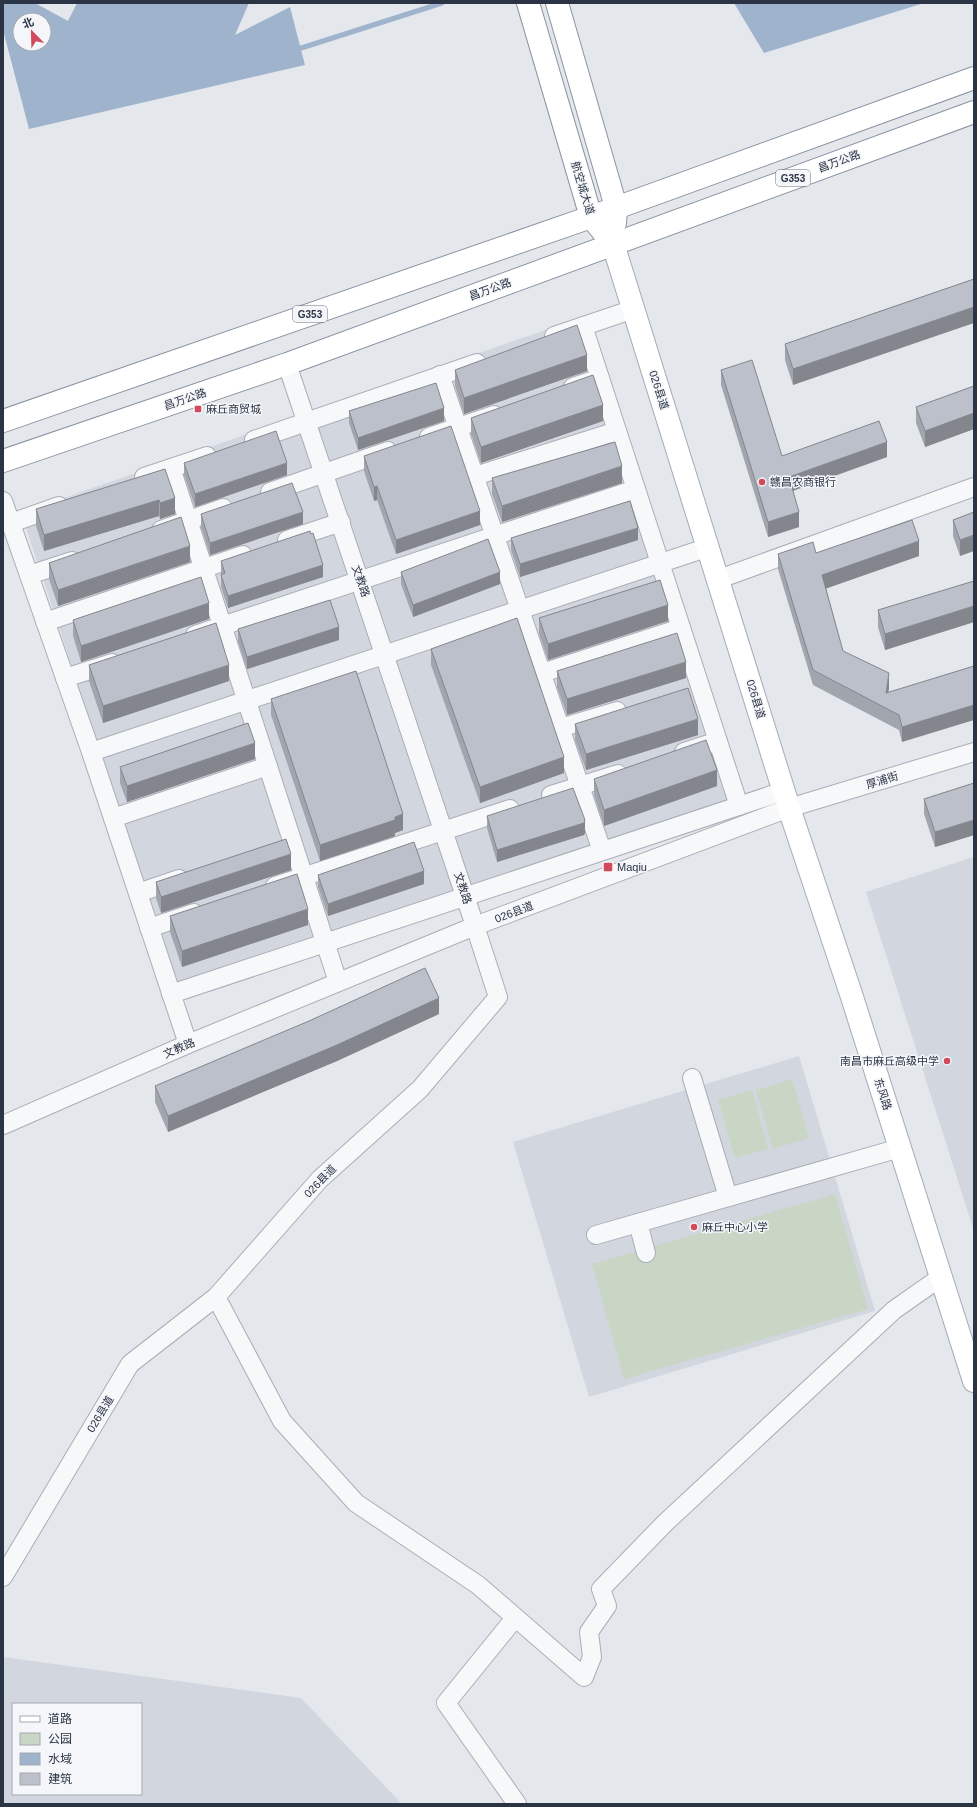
<svg xmlns="http://www.w3.org/2000/svg" width="977" height="1807" viewBox="0 0 977 1807" font-family="Arial,'Noto Sans SC',sans-serif">
  <style>
    .built { fill: #d2d6de; fill-rule: evenodd }
    .green { fill: #c9d6c5 }
    .water { fill: #9fb4cc; fill-rule: evenodd }
    .lines { fill: none; stroke-linecap: round; stroke-linejoin: round }
    .stream { stroke: #9fb4cc; stroke-width: 5 }
    .minor-casing { stroke: #a9aeb7; stroke-width: 20 }
    .major-casing { stroke: #a3abb8; stroke-width: 24 }
    .highway-casing { stroke: #8b94a3; stroke-width: 24 }
    .minor { stroke: #f7f8fa; stroke-width: 18 }
    .major { stroke: #fff; stroke-width: 22 }
    .highway { stroke: #fff; stroke-width: 22 }
    .wall { fill: #a1a5ae }
    .shaded-wall { fill: #83868d }
    .building { fill: #bbc0ca; stroke: #83868d }
    .poi-dot { fill: #d1495b; stroke: #f4f6f9; stroke-width: 1.5 }
    .labels { text-anchor: middle; dominant-baseline: central; stroke-width: 3; stroke-linejoin: round; paint-order: stroke }
    .shield { fill: #f4f6f9; stroke: #676e7b; stroke-width: 1 }
    .shield-label { font-size: 10px; font-weight: bold; fill: #2b3445 }
    .street-label { font-size: 11px; fill: #2b3445; stroke: #f4f6f9 }
    .poi-label { font-size: 11px; fill: #2b3445; stroke: #f4f6f9; text-anchor: start }
  </style>
  <rect width="100%" height="100%" fill="#e4e7ec"/>
  <g class="built">
    <path d="M 585,316 L 728,803 L 177,985 L 21,513 Z"/>
    <path d="M 974,857 L 974,1231 L 866,892 Z"/>
    <path d="M 799,1056 L 875,1311 L 589,1397 L 513,1142 Z"/>
    <path d="M 3,1657 L 301,1698 L 402,1804 L 3,1804 ZM 13,1704 L 141,1704 L 141,1794 L 13,1794 Z"/>
  </g>
  <g class="green">
    <path d="M 792,1079 L 809,1138 L 773,1149 L 756,1090 Z"/>
    <path d="M 752,1090 L 768,1149 L 735,1158 L 718,1100 Z"/>
    <path d="M 835,1194 L 868,1309 L 624,1379 L 592,1264 Z"/>
  </g>
  <g class="water">
    <path d="M 3,3 L 35,3 L 68,21 L 77,3 L 249,3 L 235,35 L 290,7 L 305,65 L 29,129 L 3,30 ZM 20,20 L 44,20 L 44,44 L 20,44 Z"/>
    <path d="M 734,3 L 924,3 L 764,53 Z"/>
  </g>
  <g class="lines">
    <path class="stream" d="M 295,50 L 442,3"/>
    <g class="minor-casing">
      <g id="minor">
        <path d="M 583,326 L 739,806"/>
        <path d="M 554,336 L 634,309"/>
        <path d="M 440,375 L 602,851"/>
        <path d="M 573,387 L 600,378"/>
        <path d="M 429,437 L 494,415"/>
        <path d="M 254,440 L 477,363"/>
        <path d="M 171,468 L 338,982"/>
        <path d="M 475,476 L 617,431"/>
        <path d="M 144,477 L 207,456"/>
        <path d="M 270,492 L 388,451"/>
        <path d="M 3,501 L 91,752 L 188,1044"/>
        <path d="M 11,523 L 59,506"/>
        <path d="M 161,530 L 223,508"/>
        <path d="M 287,540 L 341,522"/>
        <path d="M 29,575 L 72,561"/>
        <path d="M 719,579 L 974,487"/>
        <path d="M 45,622 L 243,555"/>
        <path d="M 195,635 L 636,489"/>
        <path d="M 542,673 L 681,628"/>
        <path d="M 65,678 L 112,663"/>
        <path d="M 560,728 L 617,711"/>
        <path d="M 91,752 L 709,547"/>
        <path d="M 684,752 L 718,741"/>
        <path d="M 551,795 L 618,774"/>
        <path d="M 113,818 L 268,766"/>
        <path d="M 275,886 L 510,809"/>
        <path d="M 138,893 L 179,879"/>
        <path d="M 149,928 L 194,913"/>
        <path d="M 171,994 L 784,791"/>
        <path d="M 692,1078 L 728,1197"/>
        <path d="M 3,1125 L 188,1044 L 475,926 L 287,364"/>
        <path d="M 638,1223 L 646,1253"/>
        <path d="M 596,1235 L 900,1148"/>
        <path d="M 216,1297 L 282,1421 L 356,1503 L 478,1585 L 584,1677 L 592,1657 L 589,1632 L 607,1606 L 601,1589 L 665,1523 L 894,1310 L 941,1277"/>
        <path d="M 3,1577 L 130,1364 L 216,1297 L 320,1179 L 420,1089 L 498,997 L 475,926 L 789,808 L 974,752"/>
        <path d="M 515,1618 L 446,1703 L 517,1804"/>
      </g>
    </g>
    <g class="major-casing">
      <path id="major" d="M 613,244 L 789,808 L 852,997 L 974,1381"/>
    </g>
    <g class="highway-casing">
      <g id="highway">
        <path d="M 528,3 L 591,217 L 613,244"/>
        <path d="M 557,3 L 616,207 L 615,223"/>
        <path d="M 3,421 L 591,217 L 974,78"/>
        <path d="M 3,461 L 287,364 L 974,112"/>
      </g>
    </g>
    <use href="#minor" class="minor"/>
    <use href="#major" class="major"/>
    <use href="#highway" class="highway"/>
  </g>
  <g class="wall">
    <path d="M 974,279 L 793,385 L 785,360 L 785,344 Z"/>
    <path d="M 455,370 L 587,371 L 464,414 L 455,386 Z"/>
    <path d="M 721,370 L 782,456 L 887,457 L 793,491 L 799,527 L 768,537 L 721,385 Z"/>
    <path d="M 974,386 L 974,429 L 925,447 L 916,423 L 916,407 Z"/>
    <path d="M 349,411 L 444,421 L 358,450 L 349,423 Z"/>
    <path d="M 471,418 L 603,421 L 481,463 L 471,434 Z"/>
    <path d="M 364,456 L 480,525 L 396,554 L 377,500 L 374,501 L 364,471 Z"/>
    <path d="M 184,463 L 287,475 L 195,507 L 184,475 Z"/>
    <path d="M 165,469 L 175,514 L 160,519 L 159,516 L 44,551 L 36,526 L 36,509 Z"/>
    <path d="M 492,478 L 622,483 L 502,522 L 492,494 Z"/>
    <path d="M 974,512 L 960,556 L 953,536 L 953,520 Z"/>
    <path d="M 201,514 L 303,524 L 210,555 L 201,527 Z"/>
    <path d="M 511,538 L 638,540 L 520,577 L 511,550 Z"/>
    <path d="M 816,553 L 919,556 L 826,588 L 843,651 L 889,688 L 888,693 L 974,666 L 902,742 L 899,730 L 813,685 L 778,569 L 778,554 Z"/>
    <path d="M 221,561 L 323,577 L 228,608 L 221,587 Z"/>
    <path d="M 190,562 L 58,606 L 49,579 L 49,563 Z"/>
    <path d="M 401,572 L 500,584 L 413,617 L 401,584 Z"/>
    <path d="M 974,581 L 974,622 L 885,650 L 878,627 L 878,610 Z"/>
    <path d="M 539,618 L 668,621 L 548,660 L 539,634 Z"/>
    <path d="M 209,619 L 81,662 L 73,636 L 73,620 Z"/>
    <path d="M 238,629 L 339,640 L 247,669 L 238,642 Z"/>
    <path d="M 431,649 L 564,773 L 480,803 L 431,665 Z"/>
    <path d="M 89,665 L 229,681 L 103,723 L 89,681 Z"/>
    <path d="M 557,671 L 686,678 L 567,715 L 557,687 Z"/>
    <path d="M 271,699 L 403,830 L 395,833 L 395,836 L 320,861 L 271,715 Z"/>
    <path d="M 575,724 L 698,735 L 586,770 L 575,740 Z"/>
    <path d="M 255,759 L 127,802 L 120,783 L 120,767 Z"/>
    <path d="M 594,779 L 717,786 L 604,826 L 594,795 Z"/>
    <path d="M 974,783 L 974,835 L 935,847 L 924,814 L 924,799 Z"/>
    <path d="M 487,816 L 585,833 L 584,835 L 497,862 L 487,828 Z"/>
    <path d="M 291,870 L 161,913 L 156,898 L 156,882 Z"/>
    <path d="M 318,875 L 424,884 L 328,916 L 318,887 Z"/>
    <path d="M 170,916 L 308,925 L 182,967 L 170,932 Z"/>
    <path d="M 439,1014 L 337,1061 L 168,1132 L 155,1102 L 155,1086 Z"/>
  </g>
  <g class="shaded-wall">
    <path d="M 974,307 L 974,323 L 793,385 L 793,369 Z"/>
    <path d="M 587,355 L 587,371 L 464,414 L 464,398 Z"/>
    <path d="M 603,405 L 603,421 L 481,463 L 481,447 Z"/>
    <path d="M 444,408 L 444,421 L 358,450 L 358,438 Z"/>
    <path d="M 974,413 L 974,429 L 925,447 L 925,431 Z"/>
    <path d="M 887,442 L 887,457 L 789,492 L 789,477 Z"/>
    <path d="M 287,463 L 287,475 L 195,507 L 195,494 Z"/>
    <path d="M 622,466 L 622,483 L 502,522 L 502,506 Z"/>
    <path d="M 377,486 L 377,500 L 374,501 L 374,487 Z"/>
    <path d="M 175,498 L 175,514 L 160,519 L 160,503 Z"/>
    <path d="M 159,500 L 159,516 L 44,551 L 44,535 Z"/>
    <path d="M 480,511 L 480,525 L 396,554 L 396,540 Z"/>
    <path d="M 303,512 L 303,524 L 210,555 L 210,543 Z"/>
    <path d="M 799,512 L 799,527 L 768,537 L 768,522 Z"/>
    <path d="M 638,528 L 638,540 L 520,577 L 520,564 Z"/>
    <path d="M 974,535 L 974,551 L 960,556 L 960,540 Z"/>
    <path d="M 919,541 L 919,556 L 822,590 L 822,575 Z"/>
    <path d="M 190,546 L 190,562 L 58,606 L 58,590 Z"/>
    <path d="M 323,565 L 323,577 L 228,608 L 228,596 Z"/>
    <path d="M 500,572 L 500,584 L 413,617 L 413,605 Z"/>
    <path d="M 209,603 L 209,619 L 81,662 L 81,646 Z"/>
    <path d="M 668,605 L 668,621 L 548,660 L 548,644 Z"/>
    <path d="M 974,606 L 974,622 L 885,650 L 885,634 Z"/>
    <path d="M 339,627 L 339,640 L 247,669 L 247,657 Z"/>
    <path d="M 686,662 L 686,678 L 567,715 L 567,699 Z"/>
    <path d="M 229,665 L 229,681 L 103,723 L 103,706 Z"/>
    <path d="M 889,673 L 889,688 L 886,708 L 886,693 Z"/>
    <path d="M 974,705 L 974,720 L 902,742 L 902,727 Z"/>
    <path d="M 698,719 L 698,735 L 586,770 L 586,754 Z"/>
    <path d="M 255,743 L 255,759 L 127,802 L 127,786 Z"/>
    <path d="M 564,757 L 564,773 L 480,803 L 480,787 Z"/>
    <path d="M 717,770 L 717,786 L 604,826 L 604,810 Z"/>
    <path d="M 403,814 L 403,830 L 395,833 L 395,836 L 320,861 L 320,845 Z"/>
    <path d="M 585,820 L 585,833 L 584,835 L 497,862 L 497,850 Z"/>
    <path d="M 974,820 L 974,835 L 935,847 L 935,832 Z"/>
    <path d="M 291,854 L 291,870 L 161,913 L 161,897 Z"/>
    <path d="M 424,871 L 424,884 L 328,916 L 328,904 Z"/>
    <path d="M 308,909 L 308,925 L 182,967 L 182,951 Z"/>
    <path d="M 439,998 L 439,1014 L 337,1061 L 168,1132 L 168,1116 Z"/>
  </g>
  <g class="building">
    <path d="M 974,279 L 974,307 L 793,369 L 785,344 Z"/>
    <path d="M 577,325 L 587,355 L 464,398 L 455,370 Z"/>
    <path d="M 752,360 L 782,456 L 879,421 L 887,442 L 789,477 L 799,512 L 768,522 L 721,370 Z"/>
    <path d="M 593,375 L 603,405 L 481,447 L 471,418 Z"/>
    <path d="M 436,383 L 444,408 L 358,438 L 349,411 Z"/>
    <path d="M 974,386 L 974,413 L 925,431 L 916,407 Z"/>
    <path d="M 451,426 L 480,511 L 396,540 L 377,486 L 374,487 L 364,456 Z"/>
    <path d="M 276,431 L 287,463 L 195,494 L 184,463 Z"/>
    <path d="M 615,442 L 622,466 L 502,506 L 492,478 Z"/>
    <path d="M 165,469 L 175,498 L 160,503 L 159,500 L 44,535 L 36,509 Z"/>
    <path d="M 292,483 L 303,512 L 210,543 L 201,514 Z"/>
    <path d="M 630,501 L 638,528 L 520,564 L 511,538 Z"/>
    <path d="M 974,512 L 974,535 L 960,540 L 953,520 Z"/>
    <path d="M 181,517 L 190,546 L 58,590 L 49,563 Z"/>
    <path d="M 912,520 L 919,541 L 822,575 L 843,651 L 889,673 L 886,693 L 974,666 L 974,705 L 902,727 L 899,715 L 813,670 L 778,554 L 813,542 L 816,553 Z"/>
    <path d="M 310,531 L 311,534 L 313,533 L 323,565 L 228,596 L 221,575 L 225,573 L 221,561 Z"/>
    <path d="M 488,539 L 500,572 L 413,605 L 401,572 Z"/>
    <path d="M 201,577 L 209,603 L 81,646 L 73,620 Z"/>
    <path d="M 660,580 L 668,605 L 548,644 L 539,618 Z"/>
    <path d="M 974,581 L 974,606 L 885,634 L 878,610 Z"/>
    <path d="M 330,600 L 339,627 L 247,657 L 238,629 Z"/>
    <path d="M 517,618 L 564,757 L 480,787 L 431,649 Z"/>
    <path d="M 216,623 L 229,665 L 103,706 L 89,665 Z"/>
    <path d="M 677,633 L 686,662 L 567,699 L 557,671 Z"/>
    <path d="M 356,671 L 403,814 L 395,817 L 395,820 L 320,845 L 271,699 Z"/>
    <path d="M 688,688 L 698,719 L 586,754 L 575,724 Z"/>
    <path d="M 248,723 L 255,743 L 127,786 L 120,767 Z"/>
    <path d="M 706,740 L 717,770 L 604,810 L 594,779 Z"/>
    <path d="M 974,783 L 974,820 L 935,832 L 924,799 Z"/>
    <path d="M 573,788 L 585,820 L 584,823 L 497,850 L 487,816 Z"/>
    <path d="M 286,839 L 291,854 L 161,897 L 156,882 Z"/>
    <path d="M 414,842 L 424,871 L 328,904 L 318,875 Z"/>
    <path d="M 297,874 L 308,909 L 182,951 L 170,916 Z"/>
    <path d="M 425,968 L 439,998 L 337,1045 L 168,1116 L 155,1086 L 309,1021 Z"/>
  </g>
  <g class="poi-dot">
    <rect x="194" y="405" width="8" height="8" rx="2"/>
    <circle cx="762" cy="482" r="4"/>
    <rect x="603" y="862" width="10" height="10" rx="2"/>
    <circle cx="947" cy="1061" r="4"/>
    <circle cx="694" cy="1227" r="4"/>
  </g>
  <g class="labels">
    <g class="shield">
      <rect x="776" y="170" width="34" height="16" rx="3"/>
      <rect x="293" y="306" width="34" height="16" rx="3"/>
    </g>
    <g class="shield-label">
      <text x="793" y="178">G353</text>
      <text x="310" y="314">G353</text>
    </g>
    <g class="street-label">
      <text transform="translate(839 161) rotate(-20)">昌万公路</text>
      <text transform="translate(583 188) rotate(73)">航空城大道</text>
      <text transform="translate(490 289) rotate(-20)">昌万公路</text>
      <text transform="translate(659 390) rotate(72)">026县道</text>
      <text transform="translate(185 399) rotate(-19)">昌万公路</text>
      <text transform="translate(361 581) rotate(71)">文教路</text>
      <text transform="translate(756 699) rotate(73)">026县道</text>
      <text transform="translate(882 780) rotate(-17)">厚浦街</text>
      <text transform="translate(463 888) rotate(72)">文教路</text>
      <text transform="translate(514 912) rotate(-21)">026县道</text>
      <text transform="translate(179 1048) rotate(-23)">文教路</text>
      <text transform="translate(883 1094) rotate(72)">东风路</text>
      <text transform="translate(320 1181) rotate(-46)">026县道</text>
      <text transform="translate(100 1414) rotate(-59)">026县道</text>
    </g>
    <g class="poi-label">
      <text x="206" y="409">麻丘商贸城</text>
      <text x="770" y="482">赣昌农商银行</text>
      <text x="617" y="867">Maqiu</text>
      <text x="939" y="1061" text-anchor="end">南昌市麻丘高级中学</text>
      <text x="702" y="1227">麻丘中心小学</text>
    </g>
  </g>
  <rect width="977" height="1807" fill="none" stroke="#2b3445" stroke-width="8"/>
  <rect x="12" y="1703" width="130" height="92" fill="#f4f6f9" stroke="#a4a8b1"/>
  <rect x="20" y="1716" width="20" height="6" fill="#ffffff" stroke="#a4a8b1"/>
  <text x="48" y="1723" font-size="12" fill="#2b3445">道路</text>
  <rect x="20" y="1733" width="20" height="12" fill="#c9d6c5" stroke="#a4a8b1"/>
  <text x="48" y="1743" font-size="12" fill="#2b3445">公园</text>
  <rect x="20" y="1753" width="20" height="12" fill="#9fb4cc" stroke="#a4a8b1"/>
  <text x="48" y="1763" font-size="12" fill="#2b3445">水域</text>
  <rect x="20" y="1773" width="20" height="12" fill="#bbc0ca" stroke="#a4a8b1"/>
  <text x="48" y="1783" font-size="12" fill="#2b3445">建筑</text>
  <g transform="translate(32 32) rotate(337)"><circle r="19" fill="#f4f6f9" stroke="#a4a8b1"/>
  <path d="M0-3L7 15L0 10L-7 15Z" fill="#d1495b"/>
  <text y="-6" font-size="11" font-weight="bold" text-anchor="middle" fill="#2b3445">北</text>
  </g>
</svg>
